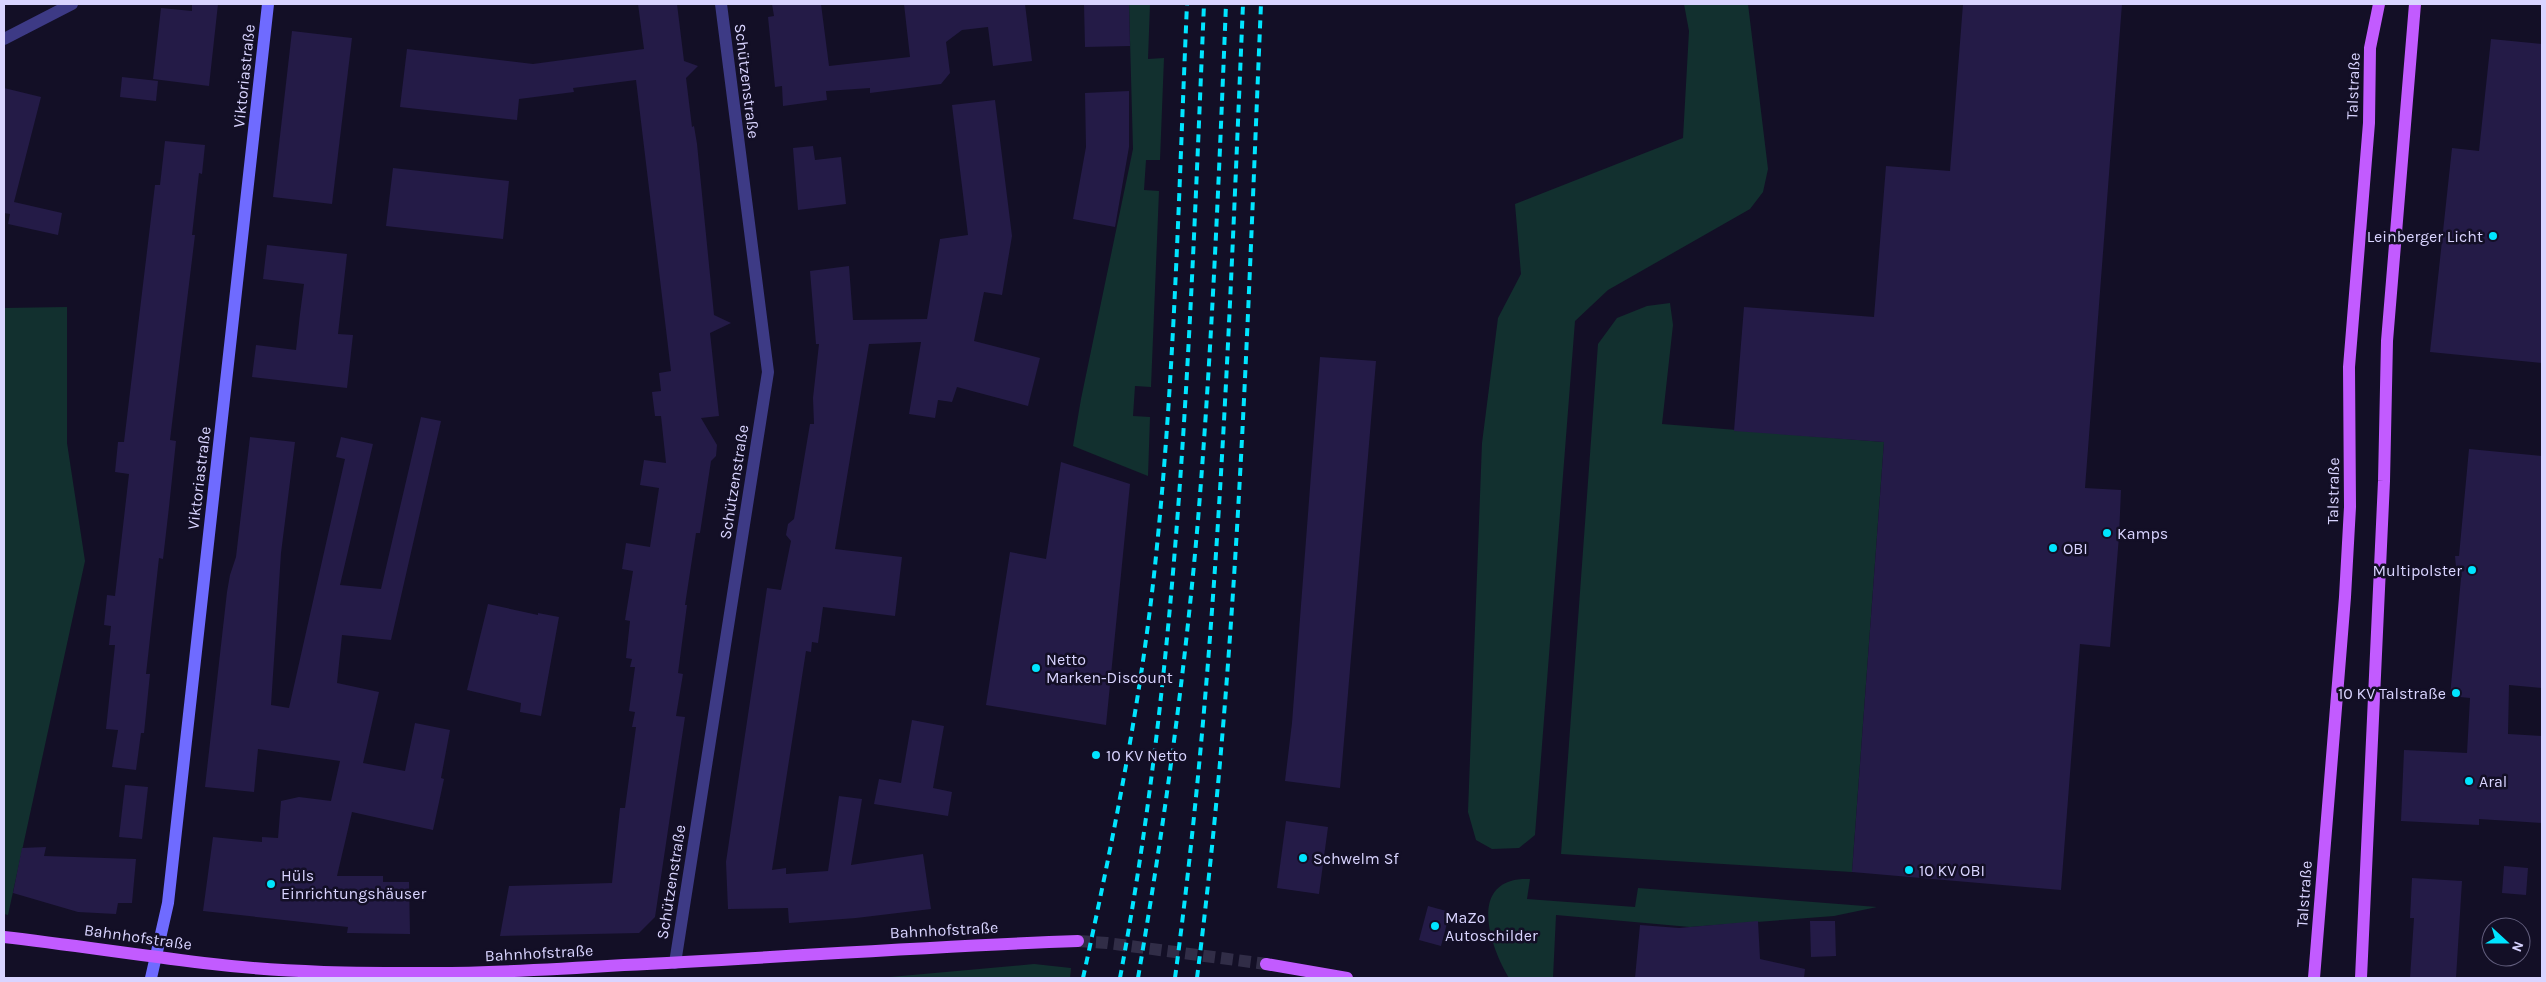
<svg xmlns="http://www.w3.org/2000/svg" width="2546" height="982" viewBox="0 0 2546 982" font-family="Karla,sans-serif">
  <style>
    .green { fill: #12302f }
    .building { fill: #241b47 }
    .lines { fill: none; stroke-linecap: round; stroke-linejoin: round }
    .primary-tunnel { stroke: #312d47; stroke-width: 12; stroke-dasharray: 12 6; stroke-linecap: butt }
    .minor { stroke: #3d3a85; stroke-width: 12 }
    .secondary { stroke: #6f6bff; stroke-width: 12 }
    .primary { stroke: #c25bff; stroke-width: 12 }
    .rail { stroke: #00e5ff; stroke-width: 4; stroke-dasharray: 8 6; stroke-linecap: butt }
    .poi-dot { fill: #00e5ff; stroke: #130f26; stroke-width: 2 }
    .labels { text-anchor: middle; dominant-baseline: central; stroke-width: 5; stroke-linejoin: round; paint-order: stroke }
    .street-label { font-size: 16px; fill: #d9d4ff; stroke: #130f26 }
    .poi-label { font-size: 16px; fill: #d9d4ff; stroke: #130f26; text-anchor: start }
  </style>
  <rect width="100%" height="100%" fill="#130f26"/>
  <g class="green">
    <path d="M 1129,4 L 1150,4 L 1148,59 L 1164,58 L 1160,160 L 1146,160 L 1144,190 L 1159,191 L 1151,387 L 1135,386 L 1133,416 L 1150,417 L 1148,476 L 1073,446 L 1081,399 L 1133,149 Z"/>
    <path d="M 1684,4 L 1748,4 L 1768,169 L 1763,192 L 1750,209 L 1608,290 L 1575,321 L 1535,835 L 1519,848 L 1492,849 L 1476,840 L 1468,812 L 1482,443 L 1498,318 L 1521,274 L 1515,204 L 1683,138 L 1689,31 Z"/>
    <path d="M 1670,303 L 1673,325 L 1662,424 L 1884,442 L 1852,872 L 1561,854 L 1598,344 L 1617,318 L 1647,306 Z"/>
    <path d="M 67,307 L 67,443 L 85,561 L 8,915 L 4,914 L 4,308 Z"/>
    <path d="M 1530,879 L 1527,899 L 1635,907 L 1638,888 L 1877,907 L 1834,916 L 1690,927 L 1556,915 L 1553,978 L 1509,978 C 1494,954 1470,893 1511,881 C 1516,879 1524,879 1530,879 Z"/>
    <path d="M 1034,964 L 1071,968 L 1070,978 L 879,978 Z"/>
  </g>
  <g class="building">
    <path d="M 192,4 L 218,4 L 209,86 L 153,79 L 161,8 L 192,11 Z"/>
    <path d="M 638,4 L 677,4 L 684,61 L 698,66 L 686,78 L 692,127 L 694,126 L 697,144 L 714,315 L 731,323 L 710,333 L 719,416 L 701,418 L 717,445 L 716,456 L 711,461 L 700,533 L 696,533 L 685,605 L 687,605 L 678,673 L 683,674 L 676,716 L 685,717 L 675,783 L 655,917 L 639,933 L 500,936 L 509,886 L 612,883 L 620,808 L 625,808 L 636,727 L 632,727 L 635,712 L 629,711 L 635,667 L 630,667 L 632,659 L 626,658 L 630,621 L 625,620 L 633,571 L 622,569 L 626,543 L 650,547 L 659,488 L 640,485 L 644,460 L 666,463 L 661,416 L 655,416 L 652,392 L 661,391 L 659,373 L 671,371 L 636,80 L 573,88 L 574,92 L 519,99 L 517,120 L 400,107 L 407,49 L 533,64 L 644,49 Z"/>
    <path d="M 772,4 L 821,4 L 829,66 L 910,57 L 904,4 L 1025,4 L 1032,61 L 993,66 L 988,27 L 962,30 L 946,42 L 950,73 L 941,84 L 870,93 L 870,88 L 826,91 L 827,100 L 783,106 L 782,86 L 775,87 L 768,17 L 774,16 Z"/>
    <path d="M 1084,4 L 1129,4 L 1130,46 L 1085,47 Z"/>
    <path d="M 1963,4 L 2122,4 L 2085,488 L 2121,490 L 2119,536 L 2110,647 L 2080,644 L 2061,890 L 1852,872 L 1884,442 L 1734,431 L 1744,307 L 1874,317 L 1886,166 L 1950,171 Z"/>
    <path d="M 292,31 L 352,38 L 332,204 L 273,197 Z"/>
    <path d="M 2491,39 L 2542,44 L 2542,363 L 2430,352 L 2452,148 L 2479,151 Z"/>
    <path d="M 122,77 L 158,81 L 156,101 L 120,97 Z"/>
    <path d="M 4,88 L 41,97 L 14,202 L 62,213 L 58,235 L 8,224 L 10,214 L 4,213 Z"/>
    <path d="M 1129,91 L 1129,147 L 1115,227 L 1073,219 L 1086,147 L 1085,93 Z"/>
    <path d="M 995,100 L 1012,236 L 1002,295 L 984,292 L 974,341 L 1040,358 L 1028,406 L 957,387 L 952,402 L 938,400 L 935,418 L 909,414 L 921,342 L 869,344 L 835,549 L 902,557 L 895,616 L 823,607 L 818,643 L 812,642 L 811,652 L 806,651 L 772,870 L 786,868 L 786,874 L 828,871 L 839,796 L 862,799 L 851,865 L 923,854 L 931,909 L 856,918 L 789,923 L 788,908 L 728,909 L 726,862 L 767,588 L 781,590 L 791,541 L 786,535 L 788,524 L 794,519 L 810,424 L 814,424 L 813,398 L 819,344 L 816,344 L 810,271 L 849,266 L 853,320 L 927,319 L 940,239 L 968,235 L 952,105 Z"/>
    <path d="M 165,141 L 205,145 L 202,174 L 199,173 L 192,235 L 195,235 L 170,440 L 176,441 L 169,507 L 163,559 L 159,558 L 146,674 L 150,674 L 144,733 L 141,733 L 136,770 L 112,767 L 118,730 L 106,729 L 115,645 L 109,645 L 111,626 L 104,625 L 107,595 L 115,596 L 129,474 L 115,472 L 118,442 L 124,442 L 155,185 L 160,185 Z"/>
    <path d="M 813,146 L 815,160 L 841,157 L 846,204 L 798,210 L 793,148 Z"/>
    <path d="M 393,168 L 509,181 L 503,239 L 386,226 Z"/>
    <path d="M 267,245 L 347,254 L 338,334 L 353,335 L 347,388 L 252,377 L 256,345 L 296,350 L 300,314 L 304,284 L 263,279 Z"/>
    <path d="M 1320,357 L 1376,361 L 1340,788 L 1285,781 L 1292,723 Z"/>
    <path d="M 421,417 L 441,421 L 391,640 L 342,635 L 337,683 L 379,692 L 363,763 L 405,771 L 415,723 L 450,730 L 441,778 L 444,779 L 433,830 L 352,812 L 337,876 L 383,876 L 383,882 L 409,882 L 410,934 L 347,933 L 348,927 L 203,911 L 213,837 L 262,842 L 262,837 L 278,838 L 281,801 L 299,797 L 331,801 L 340,761 L 258,749 L 254,792 L 205,787 L 227,592 L 230,575 L 236,557 L 250,437 L 295,442 L 281,553 L 271,705 L 289,708 L 345,459 L 336,457 L 341,437 L 373,444 L 340,585 L 381,589 Z"/>
    <path d="M 2469,449 L 2542,456 L 2542,688 L 2509,685 L 2508,734 L 2542,736 L 2542,823 L 2479,819 L 2479,825 L 2401,821 L 2404,750 L 2467,753 L 2470,698 L 2450,696 L 2461,578 L 2457,578 L 2455,556 L 2459,556 Z"/>
    <path d="M 1061,462 L 1130,484 L 1106,725 L 986,705 L 1010,552 L 1046,559 Z"/>
    <path d="M 488,604 L 538,615 L 538,613 L 559,617 L 541,716 L 520,712 L 521,703 L 467,690 Z"/>
    <path d="M 912,720 L 944,726 L 933,788 L 952,792 L 948,816 L 874,804 L 879,779 L 901,783 Z"/>
    <path d="M 125,785 L 148,787 L 142,839 L 119,837 Z"/>
    <path d="M 1286,821 L 1328,827 L 1319,894 L 1277,888 Z"/>
    <path d="M 46,847 L 44,856 L 136,859 L 132,903 L 118,903 L 116,914 L 78,912 L 13,893 L 22,848 Z"/>
    <path d="M 2504,866 L 2528,868 L 2526,895 L 2502,893 Z"/>
    <path d="M 2412,878 L 2462,881 L 2456,978 L 2410,978 L 2414,918 L 2410,918 Z"/>
    <path d="M 1428,906 L 1450,912 L 1441,946 L 1419,940 Z"/>
    <path d="M 1758,921 L 1760,959 L 1805,969 L 1804,978 L 1635,978 L 1640,925 L 1679,928 Z"/>
    <path d="M 1810,921 L 1835,921 L 1836,956 L 1811,957 Z"/>
  </g>
  <g class="lines">
    <path class="primary-tunnel" d="M 1078,941 L 1107,943 L 1266,964"/>
    <g class="minor">
      <path d="M 4,39 L 72,4"/>
      <path d="M 675,963 L 768,372 L 721,4"/>
    </g>
    <path class="secondary" d="M 151,978 L 168,903 L 268,4"/>
    <g class="primary">
      <path d="M 4,937 C 74,945 143,956 213,964 C 286,973 361,973 435,973 C 498,973 561,969 624,965 C 775,958 926,946 1078,941"/>
      <path d="M 1266,964 L 1347,978"/>
      <path d="M 2314,978 L 2345,597 L 2350,507 L 2349,367 L 2369,123 L 2370,48 L 2379,4"/>
      <path d="M 2361,978 L 2384,481 L 2387,341 L 2415,4"/>
    </g>
    <g class="rail">
      <path d="M 1083,978 C 1114,836 1143,691 1157,546 C 1175,366 1179,184 1187,4"/>
      <path d="M 1120,978 C 1180,657 1190,330 1204,4"/>
      <path d="M 1138,978 C 1164,826 1185,673 1198,520 C 1212,348 1219,176 1226,4"/>
      <path d="M 1175,978 C 1218,656 1229,329 1243,4"/>
      <path d="M 1197,978 C 1238,655 1247,329 1261,4"/>
    </g>
  </g>
  <g class="poi-dot">
    <circle cx="2493" cy="236" r="5"/>
    <circle cx="2107" cy="533" r="5"/>
    <circle cx="2053" cy="548" r="5"/>
    <circle cx="2472" cy="570" r="5"/>
    <circle cx="1036" cy="668" r="5"/>
    <circle cx="2456" cy="693" r="5"/>
    <circle cx="1096" cy="755" r="5"/>
    <circle cx="2469" cy="781" r="5"/>
    <circle cx="1303" cy="858" r="5"/>
    <circle cx="1909" cy="870" r="5"/>
    <circle cx="271" cy="884" r="5"/>
    <circle cx="1435" cy="926" r="5"/>
  </g>
  <g class="labels">
    <g class="street-label">
      <text transform="translate(244 76) rotate(-84)">Viktoriastraße</text>
      <text transform="translate(747 81) rotate(83)">Schützenstraße</text>
      <text transform="translate(2353 86) rotate(-88)">Talstraße</text>
      <text transform="translate(199 478) rotate(-83)">Viktoriastraße</text>
      <text transform="translate(734 482) rotate(-81)">Schützenstraße</text>
      <text transform="translate(2333 491) rotate(-89)">Talstraße</text>
      <text transform="translate(671 882) rotate(-81)">Schützenstraße</text>
      <text transform="translate(2304 894) rotate(-86)">Talstraße</text>
      <text transform="translate(944 930) rotate(-3)">Bahnhofstraße</text>
      <text transform="translate(138 937) rotate(8)">Bahnhofstraße</text>
      <text transform="translate(539 953) rotate(-3)">Bahnhofstraße</text>
    </g>
    <g class="poi-label">
      <text x="2483" y="236" text-anchor="end">Leinberger Licht</text>
      <text x="2117" y="533">Kamps</text>
      <text x="2063" y="548">OBI</text>
      <text x="2462" y="570" text-anchor="end">Multipolster</text>
      <text x="1046" y="659">Netto<tspan x="1046" dy="18">Marken-Discount</tspan></text>
      <text x="2446" y="693" text-anchor="end">10 KV Talstraße</text>
      <text x="1106" y="755">10 KV Netto</text>
      <text x="2479" y="781">Aral</text>
      <text x="1313" y="858">Schwelm Sf</text>
      <text x="1919" y="870">10 KV OBI</text>
      <text x="281" y="875">Hüls<tspan x="281" dy="18">Einrichtungshäuser</tspan></text>
      <text x="1445" y="917">MaZo<tspan x="1445" dy="18">Autoschilder</tspan></text>
    </g>
  </g>
  <rect width="2546" height="982" fill="none" stroke="#d9d4ff" stroke-width="10"/>
  <g transform="translate(2506 942) rotate(111)"><circle r="24" fill="#130f26" stroke="#625e7d"/>
  <path d="M0-4L9 19L0 12L-9 19Z" fill="#00e5ff"/>
  <text y="-8" font-size="14" font-weight="bold" text-anchor="middle" fill="#d9d4ff">N</text>
  </g>
</svg>
